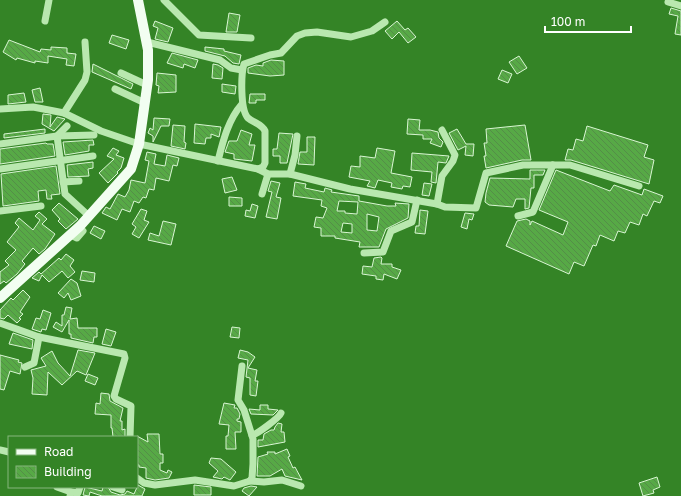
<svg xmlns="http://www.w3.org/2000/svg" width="681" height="496" viewBox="0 0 681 496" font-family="'Golos Text',sans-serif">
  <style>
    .building { fill: url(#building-back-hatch); stroke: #d9f6d3; fill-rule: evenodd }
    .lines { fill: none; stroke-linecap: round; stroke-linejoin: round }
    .minor { stroke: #b9e8af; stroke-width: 7 }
    .major { stroke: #f2fef1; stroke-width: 10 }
  </style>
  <defs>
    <pattern id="building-back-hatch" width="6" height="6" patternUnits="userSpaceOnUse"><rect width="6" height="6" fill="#57a946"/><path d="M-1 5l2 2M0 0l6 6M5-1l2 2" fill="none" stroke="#548d48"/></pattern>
  </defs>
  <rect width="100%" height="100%" fill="#348426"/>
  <g class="building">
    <path d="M 671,8 L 681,11 L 681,35 L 675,34 L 678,16 L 669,14 Z"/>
    <path d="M 229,13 L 240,15 L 237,32 L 226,32 Z"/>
    <path d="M 155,21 L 173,28 L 168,42 L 155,39 L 158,28 L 153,26 Z"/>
    <path d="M 397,21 L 405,30 L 408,28 L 416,37 L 408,43 L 399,32 L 392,39 L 385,31 Z"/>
    <path d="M 112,35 L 129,40 L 126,49 L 109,43 Z"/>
    <path d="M 9,40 L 40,52 L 41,49 L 51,50 L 51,47 L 67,48 L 67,53 L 76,54 L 74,66 L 66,65 L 67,59 L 48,56 L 48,63 L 35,61 L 35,63 L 17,58 L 16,60 L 3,52 Z"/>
    <path d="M 205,47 L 224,49 L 224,51 L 241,55 L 239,64 L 233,63 L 225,56 L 205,51 Z"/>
    <path d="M 172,53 L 198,60 L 195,68 L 184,64 L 183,68 L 167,63 Z"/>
    <path d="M 519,56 L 527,68 L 517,74 L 509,62 Z"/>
    <path d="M 271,60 L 284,61 L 284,75 L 270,76 L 248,73 L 248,68 L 256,65 L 263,66 L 263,63 Z"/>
    <path d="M 93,64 L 133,84 L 131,89 L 92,72 Z"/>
    <path d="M 213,64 L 218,65 L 223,68 L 222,79 L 212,78 Z"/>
    <path d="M 502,70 L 512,74 L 508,83 L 498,79 Z"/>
    <path d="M 157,73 L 176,75 L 176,92 L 158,93 L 159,86 L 156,85 Z"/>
    <path d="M 222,84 L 236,86 L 235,94 L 222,92 Z"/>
    <path d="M 40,88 L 43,102 L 35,102 L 32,90 Z"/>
    <path d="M 24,93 L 26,102 L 8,104 L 8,95 Z"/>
    <path d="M 250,94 L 265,94 L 265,100 L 256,100 L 256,103 L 249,103 Z"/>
    <path d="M 43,114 L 51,115 L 50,127 L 57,117 L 65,119 L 54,131 L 42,124 Z"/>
    <path d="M 154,118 L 170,119 L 169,126 L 161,126 L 153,142 L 153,136 L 148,133 L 150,128 L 153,130 Z"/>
    <path d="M 408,119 L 420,120 L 419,130 L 430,130 L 438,132 L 439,138 L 443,142 L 441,147 L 430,143 L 432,139 L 423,139 L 423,135 L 407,134 Z"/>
    <path d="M 195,124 L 221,127 L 219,137 L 211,134 L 211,138 L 206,138 L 205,144 L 194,143 Z"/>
    <path d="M 173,125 L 185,126 L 184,142 L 186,143 L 185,149 L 171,146 Z"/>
    <path d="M 525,125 L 531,160 L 522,160 L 486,168 L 484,156 L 486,156 L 484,143 L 487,143 L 486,129 Z"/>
    <path d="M 587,126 L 648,145 L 644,157 L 654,160 L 649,184 L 571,160 L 565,160 L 568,149 L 573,150 L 576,139 L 583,141 Z"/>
    <path d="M 45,129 L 45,133 L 4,138 L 4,134 Z"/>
    <path d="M 457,129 L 466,144 L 474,144 L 473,156 L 465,155 L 466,146 L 458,150 L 449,133 Z"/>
    <path d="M 241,130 L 252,134 L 249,145 L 255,145 L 252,161 L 234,159 L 234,154 L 225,152 L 229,141 L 237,141 Z"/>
    <path d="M 279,133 L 293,134 L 287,163 L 280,163 L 280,156 L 273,156 L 273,149 L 277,149 Z"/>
    <path d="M 307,137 L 315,137 L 314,165 L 298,164 L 300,152 L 307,152 Z"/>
    <path d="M 93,140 L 94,145 L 89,145 L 89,151 L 65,155 L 63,142 Z"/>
    <path d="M 46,143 L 47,144 L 53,144 L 55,156 L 0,164 L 0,149 Z"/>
    <path d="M 113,148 L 119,151 L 116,155 L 124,158 L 121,168 L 117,172 L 118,173 L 108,183 L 99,173 L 114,159 L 107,156 Z"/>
    <path d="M 377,148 L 395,151 L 391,173 L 412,177 L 410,187 L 403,186 L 402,189 L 391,187 L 392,183 L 378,180 L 375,188 L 367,186 L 370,181 L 349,177 L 351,166 L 360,167 L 360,156 L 375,158 Z"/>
    <path d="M 147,152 L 156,154 L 154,164 L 165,166 L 167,155 L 179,158 L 177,166 L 173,165 L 169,181 L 156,178 L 154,190 L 149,189 L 146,198 L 143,197 L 139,203 L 134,201 L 130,212 L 122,209 L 117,220 L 102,213 L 106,207 L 110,209 L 118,194 L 125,197 L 129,190 L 131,180 L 145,183 L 149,161 L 145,160 Z"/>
    <path d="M 412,153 L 449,156 L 446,163 L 438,162 L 436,183 L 431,182 L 432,172 L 411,170 Z"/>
    <path d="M 93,162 L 93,168 L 88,169 L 89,176 L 68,177 L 67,165 Z"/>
    <path d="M 56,166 L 60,194 L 51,195 L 52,199 L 47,199 L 46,190 L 38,191 L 39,201 L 3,206 L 1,174 Z"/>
    <path d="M 530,170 L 545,170 L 543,175 L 534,175 L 534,188 L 531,188 L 529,208 L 525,209 L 525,199 L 516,199 L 513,207 L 489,205 L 485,202 L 486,193 L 490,178 L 530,179 Z"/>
    <path d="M 556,170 L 610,191 L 614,185 L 642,195 L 644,189 L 663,196 L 660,203 L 654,201 L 647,216 L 643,214 L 639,225 L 630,222 L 625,233 L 618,231 L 614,241 L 600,235 L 596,246 L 593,245 L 584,266 L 574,262 L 569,274 L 506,246 L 517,221 L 526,219 L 530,221 L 530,225 L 532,221 L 563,235 L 568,222 L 539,210 Z"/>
    <path d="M 232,177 L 237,190 L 225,193 L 222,179 Z"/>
    <path d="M 271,181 L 280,183 L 276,197 L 281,198 L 277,219 L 266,217 L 272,192 L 268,191 Z"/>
    <path d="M 295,182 L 306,184 L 305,188 L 324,192 L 325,188 L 332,190 L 331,192 L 359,196 L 359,201 L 387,206 L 396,206 L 395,203 L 409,204 L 408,218 L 386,229 L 379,247 L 359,247 L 360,242 L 335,238 L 335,236 L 321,236 L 321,228 L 314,227 L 316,217 L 323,218 L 327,208 L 321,206 L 322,200 L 293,196 ZM 339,201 L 358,202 L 357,214 L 345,213 L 345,211 L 337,211 ZM 367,214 L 379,217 L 377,231 L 367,230 ZM 343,223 L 352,224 L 352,233 L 341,232 Z"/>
    <path d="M 424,183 L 432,184 L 429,196 L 422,195 Z"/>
    <path d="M 229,197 L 242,198 L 242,206 L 229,206 Z"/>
    <path d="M 59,203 L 78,219 L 66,229 L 58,221 L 60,219 L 52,210 Z"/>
    <path d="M 252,204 L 258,206 L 255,218 L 245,216 L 246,210 L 250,211 Z"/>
    <path d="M 141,209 L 147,211 L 144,220 L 149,222 L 139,238 L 132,234 L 136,227 L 132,224 Z"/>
    <path d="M 420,210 L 428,211 L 425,234 L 415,233 L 416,226 L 419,226 Z"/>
    <path d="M 39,212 L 47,219 L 42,224 L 55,234 L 45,249 L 39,254 L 33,248 L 22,261 L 25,264 L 17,274 L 6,283 L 4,281 L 0,284 L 0,272 L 9,265 L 5,261 L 16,250 L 7,242 L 19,227 L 15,223 L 19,218 L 33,230 L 40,220 L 35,216 Z"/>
    <path d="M 465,213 L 474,214 L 472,220 L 469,219 L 467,229 L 461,227 Z"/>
    <path d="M 163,221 L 176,224 L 171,245 L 148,240 L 150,233 L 159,236 Z"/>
    <path d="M 94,226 L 105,231 L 101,239 L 90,233 Z"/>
    <path d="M 66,254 L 74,260 L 70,266 L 75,272 L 68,278 L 62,271 L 49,282 L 42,275 L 39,281 L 32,278 L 39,272 L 41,274 L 59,258 L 61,260 Z"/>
    <path d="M 381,257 L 382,258 L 381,264 L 392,264 L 392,267 L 401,270 L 397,279 L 384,274 L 383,280 L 376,279 L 376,276 L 362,274 L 363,266 L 372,267 L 374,258 Z"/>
    <path d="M 82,271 L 95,273 L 94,282 L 80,280 Z"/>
    <path d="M 71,279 L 77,283 L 81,296 L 71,300 L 68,293 L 64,298 L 58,293 Z"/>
    <path d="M 23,290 L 30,297 L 20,312 L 23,314 L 19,318 L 21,319 L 17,323 L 8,315 L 4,319 L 0,318 L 0,310 L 11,298 L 13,300 Z"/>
    <path d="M 66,307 L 72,308 L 70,319 L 77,318 L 78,328 L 97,328 L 97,337 L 94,337 L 93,343 L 71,338 L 71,334 L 69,334 L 69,320 L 62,332 L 53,327 L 56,322 L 62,326 L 62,315 L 64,315 Z"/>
    <path d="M 43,310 L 51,313 L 46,330 L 42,329 L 41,332 L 32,329 L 36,318 L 40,319 Z"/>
    <path d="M 232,327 L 240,328 L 239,338 L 230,337 Z"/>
    <path d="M 106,329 L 116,332 L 111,346 L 102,344 Z"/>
    <path d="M 13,333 L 33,340 L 32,349 L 9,344 Z"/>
    <path d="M 78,350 L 95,353 L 86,375 L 77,371 L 62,385 L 48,372 L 47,395 L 32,394 L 33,378 L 31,370 L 46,366 L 41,358 L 52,351 L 58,363 L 70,376 Z"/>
    <path d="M 240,350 L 248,352 L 255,357 L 248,368 L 257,370 L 255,381 L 258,381 L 256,396 L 250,395 L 250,378 L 246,377 L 248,360 L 238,358 Z"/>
    <path d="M 0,355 L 19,360 L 18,362 L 22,363 L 20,374 L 10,371 L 4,390 L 0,389 Z"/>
    <path d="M 88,374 L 98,378 L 95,385 L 85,381 Z"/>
    <path d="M 101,393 L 109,394 L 110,401 L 123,408 L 120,421 L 122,421 L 122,430 L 125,429 L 125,437 L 113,437 L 112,428 L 111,428 L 111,415 L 95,414 L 96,403 L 100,404 Z"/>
    <path d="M 224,403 L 235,405 L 234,408 L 237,408 L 240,414 L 239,419 L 237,419 L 237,421 L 241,422 L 241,432 L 235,432 L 236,449 L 226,449 L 226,436 L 228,436 L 229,425 L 219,424 Z"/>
    <path d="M 260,405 L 268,405 L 268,409 L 278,410 L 273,415 L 251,414 L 249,409 L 260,410 Z"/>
    <path d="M 278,423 L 282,424 L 281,432 L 284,432 L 285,442 L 258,447 L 258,440 L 263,440 L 264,434 L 271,430 L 274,430 L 275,427 Z"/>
    <path d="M 147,434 L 159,434 L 160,454 L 163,454 L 163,463 L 160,463 L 160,470 L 167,473 L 168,470 L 172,472 L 169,478 L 155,480 L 146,478 L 146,468 L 139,467 L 139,465 L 137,465 L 137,436 L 148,442 Z"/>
    <path d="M 287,449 L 290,456 L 288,457 L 293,468 L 295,467 L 302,480 L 285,476 L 282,469 L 270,476 L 257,476 L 258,457 L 268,454 L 267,452 L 275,452 L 275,454 Z"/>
    <path d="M 211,458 L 221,459 L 236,472 L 230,480 L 224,477 L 222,479 L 213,477 L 218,471 L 209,463 Z"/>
    <path d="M 657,477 L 660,487 L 653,490 L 654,493 L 643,496 L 639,483 Z"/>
    <path d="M 138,485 L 145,489 L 142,496 L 102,496 L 90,492 L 89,496 L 83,495 L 85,487 L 102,491 L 103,487 L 108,487 L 111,492 L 120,495 L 125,494 L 127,491 L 134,494 Z"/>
    <path d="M 194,485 L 211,487 L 211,495 L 194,495 Z"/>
    <path d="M 251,486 L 257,487 L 249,496 L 242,491 L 244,488 Z"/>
  </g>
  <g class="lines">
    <g class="minor">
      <path d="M 164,0 L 199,35 L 251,38"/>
      <path d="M 668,2 L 681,6"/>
      <path d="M 45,21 L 49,0"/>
      <path d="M 147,42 L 220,60 L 231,68 L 242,70"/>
      <path d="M 121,73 L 147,85"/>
      <path d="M 115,89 L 145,103"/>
      <path d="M 0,109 L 33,107 L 54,111 L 64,113 L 101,131 L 139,144 L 258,169 L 268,174 L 290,174 L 350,189 L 437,204 L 445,207 L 476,208 L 486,173 L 523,165 L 570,165 L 639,186"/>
      <path d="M 64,113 L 85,80 L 87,72 L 85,42"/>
      <path d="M 67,126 L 57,136 L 65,194 L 89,216"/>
      <path d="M 0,144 L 57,136 L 94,135"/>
      <path d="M 218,161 C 223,141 228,120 242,104"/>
      <path d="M 0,169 L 93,156"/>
      <path d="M 258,169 L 263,167 L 265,163 L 265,131 C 262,124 254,123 248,118 C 240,110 241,74 244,64 L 270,55 L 281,53 L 297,36 L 305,33 L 317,32 L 351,37 L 372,31 L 385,22"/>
      <path d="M 290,174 L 295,155 L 297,136"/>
      <path d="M 63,182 L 79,181"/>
      <path d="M 262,194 L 268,174"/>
      <path d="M 437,204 L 442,176 L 453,161 L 455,155 L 442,130"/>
      <path d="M 0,211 L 41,206"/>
      <path d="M 518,216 L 533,212 L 553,165"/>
      <path d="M 71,235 L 77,238 L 83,231"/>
      <path d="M 364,253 L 383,252 L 391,231 L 412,222 L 417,200"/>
      <path d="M 0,323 L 39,337 L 124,354 L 125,358 L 114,396 L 116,399 L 131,406 L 130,437"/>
      <path d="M 25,367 L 34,363 L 39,337"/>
      <path d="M 252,435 C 256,435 279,418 281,413"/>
      <path d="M 0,450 L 9,452"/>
      <path d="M 137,478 L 144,483 L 155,485 L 195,480 L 234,486 L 250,481 L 252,478 L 253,464 L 253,439 L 244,410 L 238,400 L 242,366"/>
      <path d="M 250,481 L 264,482 L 282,480 L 301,486"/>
      <path d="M 57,487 L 71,492 L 70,496"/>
      <path d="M 113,487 L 122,490"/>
      <path d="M 71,492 L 78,493 L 80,487"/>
    </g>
    <path class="major" d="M 0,298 L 80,226 L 131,169 L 139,144 L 148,80 L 148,50 L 138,0"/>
  </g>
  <rect x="8" y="436" width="130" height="52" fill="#348426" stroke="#85b57d"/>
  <rect x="16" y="449" width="20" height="6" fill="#f2fef1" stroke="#85b57d"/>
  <text x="44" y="456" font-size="12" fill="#ffffff">Road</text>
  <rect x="16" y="466" width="20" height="12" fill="url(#building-back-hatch)" stroke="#85b57d"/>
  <text x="44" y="476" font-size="12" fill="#ffffff">Building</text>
  <path d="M545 26v6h86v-6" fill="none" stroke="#ffffff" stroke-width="2"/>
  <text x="551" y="26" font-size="12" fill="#ffffff" stroke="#348426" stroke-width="3" paint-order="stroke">100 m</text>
</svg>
